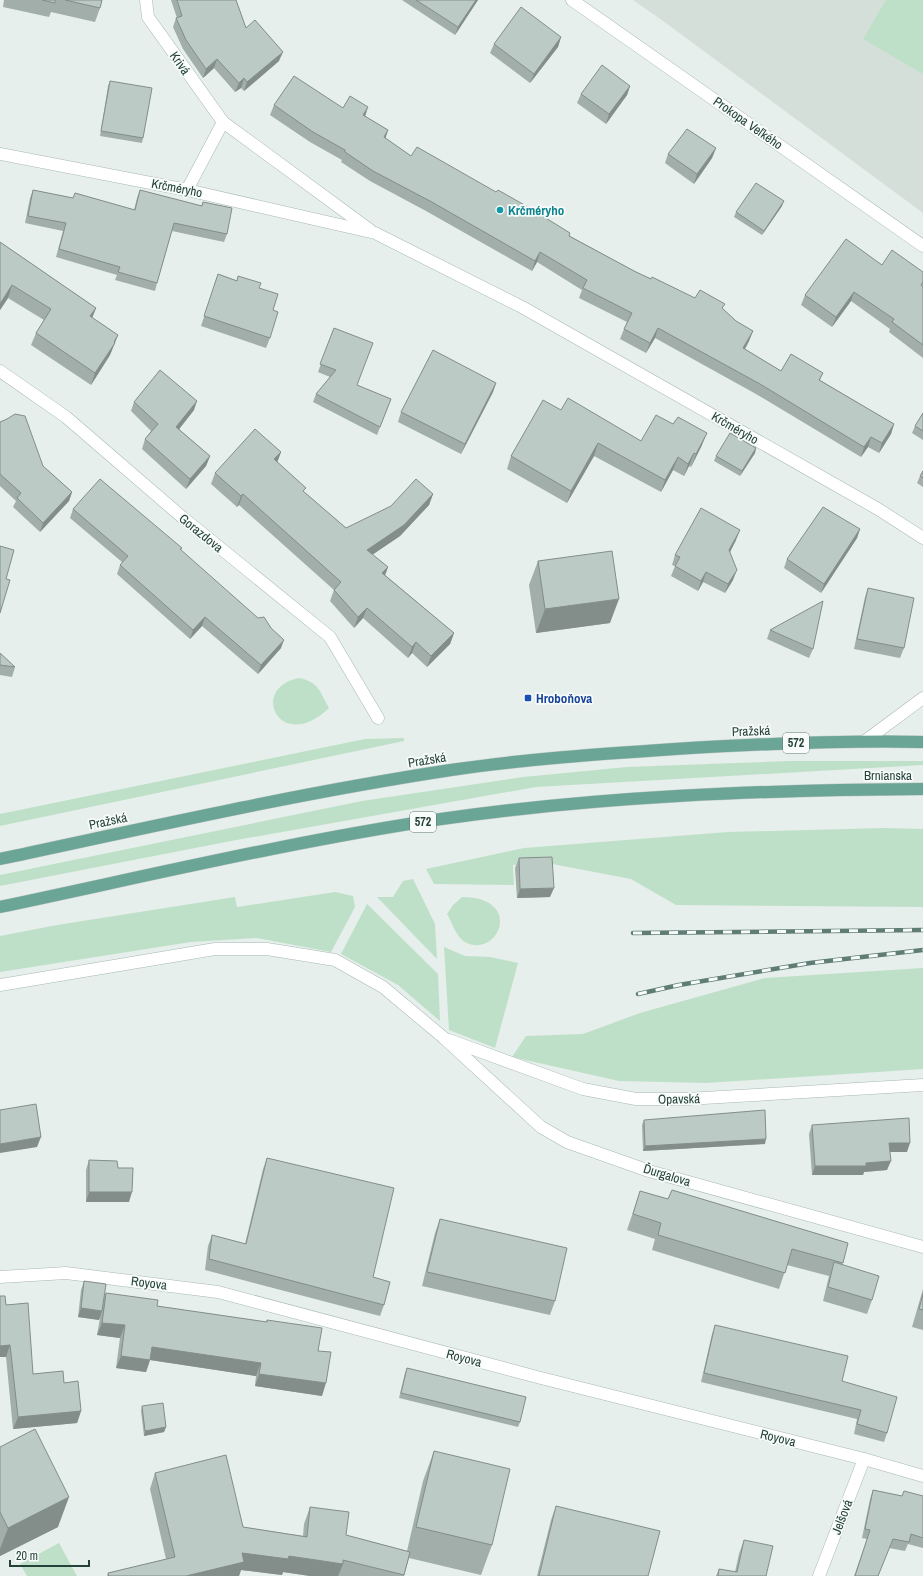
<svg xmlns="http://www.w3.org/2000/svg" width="923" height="1576" viewBox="0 0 923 1576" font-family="'Archivo Narrow',sans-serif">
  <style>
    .built { fill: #d4dfda }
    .green { fill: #bfe0c8 }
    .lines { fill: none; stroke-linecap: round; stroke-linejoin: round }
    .minor-casing { stroke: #a8b8b2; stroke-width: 13 }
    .tertiary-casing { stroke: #a8b8b2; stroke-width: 13 }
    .primary-casing { stroke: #c2cac8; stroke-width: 13 }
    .minor { stroke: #fff; stroke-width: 12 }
    .tertiary { stroke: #fff; stroke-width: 12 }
    .primary { stroke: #6aa596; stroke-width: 12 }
    .rail-casing { stroke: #5f7d75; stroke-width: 4.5 }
    .rail { stroke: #f7fbf9; stroke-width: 3; stroke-dasharray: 9; stroke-linecap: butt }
    .wall { fill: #a1aea9 }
    .shaded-wall { fill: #838d89 }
    .building { fill: #bbcac4; stroke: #838d89 }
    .culture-dot { fill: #0f9aa8; stroke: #f7fbf9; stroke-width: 1.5 }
    .transit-dot { fill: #1a4fb4; stroke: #f7fbf9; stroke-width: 1.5 }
    .labels { text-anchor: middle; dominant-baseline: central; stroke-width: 3.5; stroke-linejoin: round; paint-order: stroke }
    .shield { fill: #f7fbf9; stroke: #637a73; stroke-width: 1 }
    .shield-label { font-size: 12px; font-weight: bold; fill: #24423a }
    .street-label { font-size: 13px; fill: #24423a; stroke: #f7fbf9 }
    .culture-label { font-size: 13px; font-weight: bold; fill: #0d838f; stroke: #f7fbf9; text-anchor: start }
    .transit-label { font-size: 13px; font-weight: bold; fill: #164399; stroke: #f7fbf9; text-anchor: start }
  </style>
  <rect width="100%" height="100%" fill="#e6efeb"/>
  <path class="built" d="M 633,0 L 923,0 L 923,213 L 663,21 Z"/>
  <g class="green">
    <path d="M 886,0 L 923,0 L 923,74 L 863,39 Z"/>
    <path d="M 299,678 C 319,682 320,692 329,708 C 280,755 248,688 299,678 Z"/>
    <path d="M 404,738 L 404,741 L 0,826 L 0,814 L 365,739 Z"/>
    <path d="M 790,761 L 923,761 L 923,765 L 536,787 L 231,841 L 0,886 L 0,875 L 362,801 L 523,777 L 627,767 Z"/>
    <path d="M 884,828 L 923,829 L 923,907 L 676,905 L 631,879 L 547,863 L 513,865 L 514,885 L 434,884 L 426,869 L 524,848 L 728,832 Z"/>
    <path d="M 413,879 L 435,924 L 437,959 L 377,897 L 393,897 L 403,881 Z"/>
    <path d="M 335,892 L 353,896 L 355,907 L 331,952 L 257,938 L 191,942 L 0,972 L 0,936 L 57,925 L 235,897 L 237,907 Z"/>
    <path d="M 462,897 C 525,897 498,960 465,942 C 456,937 452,922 447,914 L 453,905 Z"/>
    <path d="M 367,904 L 438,974 L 440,1021 L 398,985 L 341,954 Z"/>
    <path d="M 444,947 L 465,956 L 490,957 L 518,963 L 495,1048 L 449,1030 Z"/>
    <path d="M 923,968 L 923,1069 L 706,1083 L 619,1081 L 512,1057 L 526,1036 L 583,1034 L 640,1013 L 765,978 Z"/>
    <path d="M 59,1543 L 77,1576 L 27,1576 L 20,1564 Z"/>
  </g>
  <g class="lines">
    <g class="minor-casing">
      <g id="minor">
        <path d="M 146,0 L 148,17 L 223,122 L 370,230"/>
        <path d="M 572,0 L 923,246"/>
        <path d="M 0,154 L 187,190 L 375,233 L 522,307 L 878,509 L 923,538"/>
        <path d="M 187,190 L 223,122"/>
        <path d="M 0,371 L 66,417 L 182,517 L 330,637 L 378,718"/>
        <path d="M 0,985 L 215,949 L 267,949 L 335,960 L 383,987 L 444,1038 L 541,1127 L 567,1142 L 649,1171 L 923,1247"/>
        <path d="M 449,1040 L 583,1089 L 636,1099 L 686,1099 L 923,1085"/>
        <path d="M 0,1277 L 66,1273 L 218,1292 L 537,1377 L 864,1459 L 923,1476"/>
        <path d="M 819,1576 L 864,1459"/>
      </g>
    </g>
    <g class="tertiary-casing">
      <path id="tertiary" d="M 865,741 L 923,698"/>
    </g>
    <g class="primary-casing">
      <g id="primary">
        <path d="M 0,859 C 150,827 299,793 451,770 C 525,759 600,754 675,749 C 757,744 840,740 923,742"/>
        <path d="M 0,907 C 147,876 293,841 441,819 C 601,796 762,790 923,789"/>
      </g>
    </g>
    <use href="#minor" class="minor"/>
    <use href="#tertiary" class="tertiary"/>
    <use href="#primary" class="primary"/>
    <g class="rail-casing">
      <g id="rail">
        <path d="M 633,933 L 923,930"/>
        <path d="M 638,994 L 679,985 L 810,963 L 923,950"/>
      </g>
    </g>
    <use href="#rail" class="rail"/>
  </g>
  <g class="wall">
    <path d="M 4,0 L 102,0 L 100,8 L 95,22 L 51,12 L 49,17 L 3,7 Z"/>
    <path d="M 171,0 L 236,0 L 246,28 L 279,61 L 244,91 L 241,88 L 235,92 L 214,68 L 203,78 L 183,49 L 173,27 L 176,18 L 177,18 Z"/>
    <path d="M 402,0 L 478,0 L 455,35 Z"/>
    <path d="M 561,37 L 558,47 L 530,83 L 490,53 L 494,44 Z"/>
    <path d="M 110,81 L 143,138 L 142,143 L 100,136 L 108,86 Z"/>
    <path d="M 630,86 L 627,95 L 606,124 L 577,103 L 581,94 Z"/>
    <path d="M 274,105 L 343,108 L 365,116 L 388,130 L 385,138 L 411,156 L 570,236 L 636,272 L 695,298 L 723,309 L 736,321 L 753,331 L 749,341 L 745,349 L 781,371 L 823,373 L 820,380 L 894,424 L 891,434 L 879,453 L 868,447 L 861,457 L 756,394 L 655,338 L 646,353 L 620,339 L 624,329 L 627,322 L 579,298 L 582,290 L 537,262 L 532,271 L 426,211 L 370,181 L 341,162 L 342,160 L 310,142 L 270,115 Z"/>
    <path d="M 716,148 L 712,158 L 694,184 L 665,163 L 668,154 Z"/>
    <path d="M 33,190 L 73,198 L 75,193 L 134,210 L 137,198 L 140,190 L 201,206 L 203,202 L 227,234 L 224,242 L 172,231 L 157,283 L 155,291 L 115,280 L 117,275 L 56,257 L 63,231 L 25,223 L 30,198 Z"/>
    <path d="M 782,206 L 762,235 L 734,217 L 736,212 Z"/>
    <path d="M 0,242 L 96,308 L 92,318 L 118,335 L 110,355 L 91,385 L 31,345 L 36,333 L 44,320 L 8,298 L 0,310 Z"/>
    <path d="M 882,265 L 923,272 L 923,358 L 889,332 L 890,329 L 851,301 L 832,327 L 801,305 L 805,295 Z"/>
    <path d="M 218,274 L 259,288 L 270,338 L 266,348 L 201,326 Z"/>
    <path d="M 334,328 L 357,385 L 391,399 L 377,435 L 313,402 L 316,394 L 330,377 L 318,372 Z"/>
    <path d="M 496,383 L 493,392 L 461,454 L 398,422 L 401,412 Z"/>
    <path d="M 134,402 L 194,410 L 179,429 L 210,456 L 206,466 L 186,489 L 142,449 L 145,439 L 151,431 L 131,411 Z"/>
    <path d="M 561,410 L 641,441 L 702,445 L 691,467 L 689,466 L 684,476 L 673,470 L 661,492 L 594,456 L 567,503 L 507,469 L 511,456 Z"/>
    <path d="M 923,413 L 923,440 L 912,433 L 915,426 Z"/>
    <path d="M 0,422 L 43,466 L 72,492 L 69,501 L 40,532 L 13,507 L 16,501 L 0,486 Z"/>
    <path d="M 756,448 L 755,453 L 740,476 L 714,461 L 716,456 Z"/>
    <path d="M 281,452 L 277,462 L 304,492 L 346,528 L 433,494 L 429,505 L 400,536 L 372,555 L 388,567 L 385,575 L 454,633 L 450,644 L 427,667 L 412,653 L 408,658 L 363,618 L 354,628 L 330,601 L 334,590 L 239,505 L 237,507 L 211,484 L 215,473 Z"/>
    <path d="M 923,471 L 923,487 L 917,483 L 920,476 Z"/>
    <path d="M 73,509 L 182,548 L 181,550 L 281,648 L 258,674 L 202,626 L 190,639 L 117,574 L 120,565 L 122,562 L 70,518 Z"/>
    <path d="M 860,529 L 857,538 L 821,593 L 784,568 L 787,559 Z"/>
    <path d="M 736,540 L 730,552 L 733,580 L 725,593 L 703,582 L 698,591 L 671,576 L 675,566 L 672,565 L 675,555 Z"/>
    <path d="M 538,561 L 610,623 L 536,633 L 529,585 Z"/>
    <path d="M 868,588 L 904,648 L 900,658 L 854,649 L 865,597 Z"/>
    <path d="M 770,630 L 813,649 L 809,658 L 767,639 Z"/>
    <path d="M 0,653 L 15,667 L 12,677 L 0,675 Z"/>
    <path d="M 519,858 L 550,897 L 517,898 L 515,868 Z"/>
    <path d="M 644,1120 L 765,1144 L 643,1151 L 642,1125 Z"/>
    <path d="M 812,1125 L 907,1152 L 890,1152 L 887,1170 L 864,1172 L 863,1175 L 812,1175 L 809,1134 Z"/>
    <path d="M 267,1158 L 373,1277 L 384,1305 L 380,1316 L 205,1270 L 208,1246 L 212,1235 L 245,1244 L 263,1169 Z"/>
    <path d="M 89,1160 L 129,1202 L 86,1202 L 86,1170 Z"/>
    <path d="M 672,1190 L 848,1243 L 842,1265 L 872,1300 L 867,1314 L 823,1301 L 829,1276 L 787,1265 L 779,1289 L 652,1250 L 655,1239 L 627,1230 L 640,1191 L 668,1199 Z"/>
    <path d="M 440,1219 L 555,1301 L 550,1315 L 422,1286 L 435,1233 Z"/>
    <path d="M 84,1281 L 104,1297 L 106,1293 L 157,1306 L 266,1322 L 267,1320 L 318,1351 L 322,1396 L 255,1386 L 256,1376 L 150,1360 L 146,1372 L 116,1368 L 120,1338 L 97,1335 L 100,1318 L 99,1320 L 78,1317 L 81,1290 Z"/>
    <path d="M 923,1289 L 923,1330 L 912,1327 Z"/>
    <path d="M 0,1296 L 6,1305 L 33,1374 L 64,1383 L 81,1411 L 77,1423 L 13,1429 L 6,1357 L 0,1357 Z"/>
    <path d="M 715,1325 L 842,1381 L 887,1433 L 884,1442 L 854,1434 L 857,1419 L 701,1382 L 712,1334 Z"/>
    <path d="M 407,1368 L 520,1422 L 518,1427 L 399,1398 L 405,1373 Z"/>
    <path d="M 142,1406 L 166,1427 L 164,1432 L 144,1436 L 141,1411 Z"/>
    <path d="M 0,1447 L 58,1527 L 0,1556 Z"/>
    <path d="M 434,1451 L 492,1545 L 481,1575 L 409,1558 L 404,1576 L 310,1576 L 283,1572 L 282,1575 L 241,1570 L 239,1576 L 107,1576 L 108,1573 L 166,1559 L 150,1489 L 155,1473 L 243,1527 L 303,1536 L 304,1524 L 310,1507 L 346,1535 L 407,1551 L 423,1481 Z"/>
    <path d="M 873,1490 L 902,1496 L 904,1491 L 923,1496 L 923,1548 L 908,1544 L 905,1551 L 889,1548 L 878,1576 L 854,1576 L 867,1539 L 862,1538 L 870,1499 Z"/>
    <path d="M 556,1506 L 648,1576 L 537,1576 L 551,1520 Z"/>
    <path d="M 744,1540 L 766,1576 L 716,1576 L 719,1569 L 735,1572 L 739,1554 Z"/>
  </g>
  <g class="shaded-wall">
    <path d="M 476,0 L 478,0 L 455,35 L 458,27 Z"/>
    <path d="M 561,37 L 558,47 L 530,83 L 534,74 Z"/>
    <path d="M 283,52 L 279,61 L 244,91 L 247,82 Z"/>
    <path d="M 217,59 L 214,68 L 203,78 L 206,69 Z"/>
    <path d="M 244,78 L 241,88 L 235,92 L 239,83 Z"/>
    <path d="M 630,86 L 627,95 L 606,124 L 609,114 Z"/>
    <path d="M 368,107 L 365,117 L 363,115 Z"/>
    <path d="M 388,130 L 385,140 L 384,137 Z"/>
    <path d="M 716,148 L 712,158 L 694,184 L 697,174 Z"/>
    <path d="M 784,201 L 782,206 L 762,235 L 764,231 Z"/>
    <path d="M 540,252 L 537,262 L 532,271 L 535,261 Z"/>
    <path d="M 12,285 L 8,298 L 0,310 L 0,304 Z"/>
    <path d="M 854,292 L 851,301 L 832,327 L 836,317 Z"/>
    <path d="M 96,308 L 91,321 L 90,316 Z"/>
    <path d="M 658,328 L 655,338 L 646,353 L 650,343 Z"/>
    <path d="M 753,331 L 749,341 L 740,358 L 743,348 Z"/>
    <path d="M 118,335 L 110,355 L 91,385 L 95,373 Z"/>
    <path d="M 496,383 L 493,392 L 461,454 L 465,444 Z"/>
    <path d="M 197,401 L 194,410 L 173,437 L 176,427 Z"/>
    <path d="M 894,424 L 891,434 L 879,453 L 882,443 Z"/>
    <path d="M 707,433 L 702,445 L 691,467 L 696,454 Z"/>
    <path d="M 871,437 L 868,447 L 861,457 L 864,447 Z"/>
    <path d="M 598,443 L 594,456 L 567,503 L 571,491 Z"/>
    <path d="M 756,448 L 755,453 L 740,476 L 742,471 Z"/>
    <path d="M 281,452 L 277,463 L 274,459 Z"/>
    <path d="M 694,453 L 689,466 L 684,476 L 688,464 Z"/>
    <path d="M 210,456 L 206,466 L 186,489 L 190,479 Z"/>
    <path d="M 678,457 L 673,470 L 661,492 L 665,480 Z"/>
    <path d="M 72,492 L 69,501 L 40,532 L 43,523 Z"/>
    <path d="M 243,494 L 239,505 L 237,507 L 241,496 Z"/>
    <path d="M 433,494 L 429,505 L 400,536 L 363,561 L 367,550 Z"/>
    <path d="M 860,529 L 857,538 L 821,593 L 824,584 Z"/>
    <path d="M 740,530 L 736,540 L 726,560 L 729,550 Z"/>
    <path d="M 388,567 L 384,578 L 382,573 Z"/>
    <path d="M 737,570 L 733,580 L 725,593 L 728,584 Z"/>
    <path d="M 706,572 L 703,582 L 698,591 L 701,581 Z"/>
    <path d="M 619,599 L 610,623 L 536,633 L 545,609 Z"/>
    <path d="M 367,608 L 363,618 L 354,628 L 358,617 Z"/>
    <path d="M 205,617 L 202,626 L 190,639 L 193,630 Z"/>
    <path d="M 454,633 L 450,644 L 427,667 L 431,656 Z"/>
    <path d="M 284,640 L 281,648 L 258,674 L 261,665 Z"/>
    <path d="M 416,642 L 412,653 L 408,658 L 412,647 Z"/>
    <path d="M 554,888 L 550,897 L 517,898 L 520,889 Z"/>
    <path d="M 41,1137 L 37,1147 L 0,1153 L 0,1144 Z"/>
    <path d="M 766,1139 L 765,1144 L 643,1151 L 645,1146 Z"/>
    <path d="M 889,1143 L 910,1143 L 907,1152 L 886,1152 Z"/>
    <path d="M 891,1161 L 887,1170 L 864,1172 L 863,1175 L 812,1175 L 815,1166 Z"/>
    <path d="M 89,1192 L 132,1192 L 129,1202 L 86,1202 Z"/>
    <path d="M 81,1308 L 102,1311 L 99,1320 L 78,1317 Z"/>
    <path d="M 102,1323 L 125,1325 L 120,1338 L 97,1335 Z"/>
    <path d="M 10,1345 L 6,1357 L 0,1357 L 0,1346 Z"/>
    <path d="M 152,1347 L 261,1363 L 256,1376 L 150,1360 L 146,1372 L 116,1368 L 121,1356 Z"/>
    <path d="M 259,1374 L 326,1383 L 322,1396 L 255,1386 Z"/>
    <path d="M 81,1411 L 77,1423 L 13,1429 L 18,1417 Z"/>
    <path d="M 166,1427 L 164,1432 L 144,1436 L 145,1431 Z"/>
    <path d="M 69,1497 L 58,1527 L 0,1556 L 0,1549 L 8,1528 Z"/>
    <path d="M 242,1553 L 289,1556 L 343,1564 L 338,1576 L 310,1576 L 283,1572 L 282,1575 L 241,1570 L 239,1576 L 186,1576 Z"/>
  </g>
  <g class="building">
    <path d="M 42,0 L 55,0 L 55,3 Z"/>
    <path d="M 65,0 L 102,0 L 100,8 Z"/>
    <path d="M 177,0 L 236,0 L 246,28 L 255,20 L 283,52 L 247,82 L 244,78 L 239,83 L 217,59 L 206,69 L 186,40 L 176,18 L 182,16 Z"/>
    <path d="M 416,0 L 476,0 L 458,27 Z"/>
    <path d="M 521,7 L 561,37 L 534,74 L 494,44 Z"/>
    <path d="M 602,65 L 630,86 L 609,114 L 581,94 Z"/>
    <path d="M 294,76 L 343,108 L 350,96 L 368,107 L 363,115 L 388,130 L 384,137 L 411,156 L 417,147 L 496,192 L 498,190 L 528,207 L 570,233 L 569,236 L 636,272 L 651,279 L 652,277 L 695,298 L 700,290 L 725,304 L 722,308 L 736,321 L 753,331 L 743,348 L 781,371 L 791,354 L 823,373 L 819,380 L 894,424 L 882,443 L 871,437 L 864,447 L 760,384 L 658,328 L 650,343 L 624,329 L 632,313 L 583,288 L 587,280 L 540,252 L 535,261 L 430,201 L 373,171 L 345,152 L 345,150 L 313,132 L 274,105 Z"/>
    <path d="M 110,81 L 152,88 L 143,138 L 101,131 Z"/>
    <path d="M 687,129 L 716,148 L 697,174 L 668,154 Z"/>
    <path d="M 756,183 L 784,201 L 764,231 L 736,212 Z"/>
    <path d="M 33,190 L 73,198 L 75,193 L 135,210 L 140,190 L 202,206 L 203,202 L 232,208 L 227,234 L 174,223 L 157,283 L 118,272 L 120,267 L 59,249 L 66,223 L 28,216 Z"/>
    <path d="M 846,239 L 882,265 L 892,250 L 923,272 L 923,282 L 921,285 L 923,287 L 923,345 L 892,322 L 894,319 L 854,292 L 836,317 L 805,295 Z"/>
    <path d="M 0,242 L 96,308 L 90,316 L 118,335 L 114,342 L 115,343 L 95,373 L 36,333 L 51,309 L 12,285 L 0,304 Z"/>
    <path d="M 218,274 L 237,281 L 238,276 L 261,283 L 259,288 L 278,294 L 273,310 L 278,312 L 270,338 L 204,316 Z"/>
    <path d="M 334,328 L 373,343 L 357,385 L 391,399 L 380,427 L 316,394 L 336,370 L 320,364 Z"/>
    <path d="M 433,350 L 496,383 L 465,444 L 401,412 Z"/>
    <path d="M 160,370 L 197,401 L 176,427 L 210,456 L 190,479 L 145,439 L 158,424 L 134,402 Z"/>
    <path d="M 568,398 L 641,441 L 656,415 L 673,424 L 678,417 L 707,433 L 696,454 L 694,453 L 688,464 L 678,457 L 665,480 L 598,443 L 571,491 L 511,456 L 543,400 L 561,410 Z"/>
    <path d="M 923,413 L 923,431 L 915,426 Z"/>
    <path d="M 15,414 L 25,416 L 43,466 L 72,492 L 43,523 L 17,498 L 21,493 L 0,474 L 0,422 L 7,419 Z"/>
    <path d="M 255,429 L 281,452 L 274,459 L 306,488 L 303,491 L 346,528 L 391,506 L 416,479 L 433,494 L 404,525 L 367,550 L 388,567 L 382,573 L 454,633 L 431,656 L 416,642 L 412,647 L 367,608 L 358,617 L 334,590 L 341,582 L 243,494 L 241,496 L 215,473 Z"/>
    <path d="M 730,433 L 756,448 L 742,471 L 716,456 Z"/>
    <path d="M 923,471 L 923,478 L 920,476 Z"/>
    <path d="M 100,479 L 182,548 L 180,549 L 258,618 L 264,617 L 271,628 L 284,640 L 261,665 L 205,617 L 193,630 L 120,565 L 128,556 L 73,509 Z"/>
    <path d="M 823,507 L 860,529 L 824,584 L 787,559 Z"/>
    <path d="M 701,508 L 740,530 L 729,550 L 737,570 L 728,584 L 706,572 L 701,581 L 675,566 L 680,557 L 675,555 Z"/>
    <path d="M 0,546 L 14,550 L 6,579 L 10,580 L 0,613 Z"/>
    <path d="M 612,551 L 619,599 L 545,609 L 538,561 Z"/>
    <path d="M 868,588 L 914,598 L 904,648 L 857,639 Z"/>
    <path d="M 823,601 L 813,649 L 770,630 Z"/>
    <path d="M 0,653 L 15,667 L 0,665 Z"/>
    <path d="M 552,857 L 554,888 L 520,889 L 519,858 Z"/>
    <path d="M 36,1104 L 41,1137 L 0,1144 L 0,1110 Z"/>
    <path d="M 765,1110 L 766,1139 L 645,1146 L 644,1120 Z"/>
    <path d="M 909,1118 L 910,1143 L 889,1143 L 891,1161 L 866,1163 L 866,1166 L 815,1166 L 812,1125 Z"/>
    <path d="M 267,1158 L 394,1188 L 373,1277 L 390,1282 L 384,1305 L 209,1259 L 212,1235 L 246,1244 Z"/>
    <path d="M 89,1160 L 117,1161 L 118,1168 L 133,1168 L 132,1192 L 89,1192 Z"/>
    <path d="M 672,1190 L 848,1243 L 843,1263 L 792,1249 L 785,1273 L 658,1235 L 661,1223 L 633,1214 L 640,1191 L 668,1199 Z"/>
    <path d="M 440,1219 L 567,1248 L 555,1301 L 427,1272 Z"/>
    <path d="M 834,1262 L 879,1276 L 872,1300 L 828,1287 Z"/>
    <path d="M 84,1281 L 106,1284 L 102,1311 L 81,1308 Z"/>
    <path d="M 106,1293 L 158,1300 L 157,1306 L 267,1322 L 267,1320 L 322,1328 L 318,1351 L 331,1352 L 326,1383 L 259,1374 L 261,1363 L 152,1347 L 150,1360 L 121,1356 L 125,1325 L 102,1323 Z"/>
    <path d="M 923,1294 L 923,1310 L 919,1309 Z"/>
    <path d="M 0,1296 L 5,1296 L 6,1305 L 28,1303 L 33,1374 L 63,1371 L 64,1383 L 78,1381 L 81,1411 L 18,1417 L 10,1345 L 0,1346 Z"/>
    <path d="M 715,1325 L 848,1356 L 842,1381 L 897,1397 L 887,1433 L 857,1424 L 861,1410 L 704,1373 Z"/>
    <path d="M 407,1368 L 526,1397 L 520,1422 L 401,1393 Z"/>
    <path d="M 163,1403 L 166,1427 L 145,1431 L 142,1406 Z"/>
    <path d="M 35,1429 L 69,1497 L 8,1528 L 0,1512 L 0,1447 Z"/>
    <path d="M 434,1451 L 510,1469 L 492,1545 L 416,1527 Z"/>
    <path d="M 226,1455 L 243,1527 L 307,1537 L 310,1507 L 349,1512 L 346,1535 L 410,1552 L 404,1575 L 343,1560 L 343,1564 L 289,1556 L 288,1559 L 242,1553 L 244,1562 L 186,1576 L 109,1576 L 108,1573 L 175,1557 L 155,1473 Z"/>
    <path d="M 873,1490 L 902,1496 L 904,1491 L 923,1496 L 923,1538 L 911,1534 L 909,1542 L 893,1539 L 878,1576 L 855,1576 L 870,1530 L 865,1529 Z"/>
    <path d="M 556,1506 L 660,1531 L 648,1576 L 539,1576 Z"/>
    <path d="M 744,1540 L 773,1546 L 766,1576 L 718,1576 L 719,1569 L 737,1572 Z"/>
  </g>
  <circle class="culture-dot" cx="500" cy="210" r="4"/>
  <rect class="transit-dot" x="524" y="694" width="8" height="8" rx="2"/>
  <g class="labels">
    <g class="shield">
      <rect x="783" y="733" width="26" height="20" rx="3"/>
      <rect x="410" y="812" width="26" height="20" rx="3"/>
    </g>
    <g class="shield-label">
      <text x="796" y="743">572</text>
      <text x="423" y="822">572</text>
    </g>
    <g class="street-label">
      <text transform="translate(180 63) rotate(55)">Krivá</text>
      <text transform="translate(748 123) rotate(35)">Prokopa Veľkého</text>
      <text transform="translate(177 188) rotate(11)">Krčméryho</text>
      <text transform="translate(735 428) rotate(30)">Krčméryho</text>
      <text transform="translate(201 533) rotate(39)">Gorazdova</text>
      <text transform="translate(751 731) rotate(-2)">Pražská</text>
      <text transform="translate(427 760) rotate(-9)">Pražská</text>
      <text x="888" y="775">Brnianska</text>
      <text transform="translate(108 821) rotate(-12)">Pražská</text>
      <text transform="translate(679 1099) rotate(-1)">Opavská</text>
      <text transform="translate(667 1175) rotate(17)">Ďurgalova</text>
      <text transform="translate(149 1283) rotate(7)">Royova</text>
      <text transform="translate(464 1358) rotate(15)">Royova</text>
      <text transform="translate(778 1438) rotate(14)">Royova</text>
      <text transform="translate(842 1517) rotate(-69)">Jelšová</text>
    </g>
    <g class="culture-label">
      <text x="508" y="210">Krčméryho</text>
    </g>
    <g class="transit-label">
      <text x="536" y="698">Hroboňova</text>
    </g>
  </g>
  <path d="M10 1560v6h79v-6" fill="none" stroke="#24423a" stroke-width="2"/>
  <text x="16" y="1560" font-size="12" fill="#24423a" stroke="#f7fbf9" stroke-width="3" paint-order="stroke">20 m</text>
</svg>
